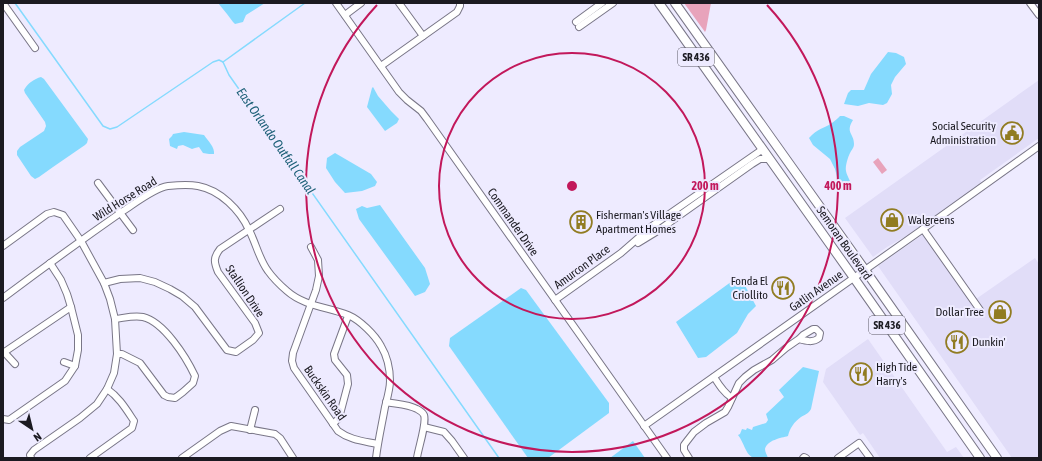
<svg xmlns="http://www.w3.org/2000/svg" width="1042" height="461" viewBox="0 0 1042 461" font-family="'Asap Condensed',sans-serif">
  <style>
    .built { fill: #e1ddf8 }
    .green { fill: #e8a3bb }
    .water { fill: #85dafe }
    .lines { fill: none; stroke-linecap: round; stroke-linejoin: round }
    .stream { stroke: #85dafe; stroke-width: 1.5 }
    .minor-casing { stroke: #797687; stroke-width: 8 }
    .major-casing { stroke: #797687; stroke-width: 10 }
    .minor { stroke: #fff; stroke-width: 6 }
    .major { stroke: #fff; stroke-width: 8 }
    .ring { fill: none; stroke: #c2185b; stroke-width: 2 }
    .labels { text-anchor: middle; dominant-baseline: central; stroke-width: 4; stroke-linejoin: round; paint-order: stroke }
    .shield { fill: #eeebff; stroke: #5a5964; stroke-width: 1 }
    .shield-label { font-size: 11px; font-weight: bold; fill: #1b1a21 }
    .poi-label { font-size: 12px; fill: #1b1a21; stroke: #eeebff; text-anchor: start }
    .street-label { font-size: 12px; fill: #1b1a21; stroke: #eeebff }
    .water-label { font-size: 13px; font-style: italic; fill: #1d6078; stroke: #eeebff }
    .centre { fill: #c2185b; stroke: #eeebff; stroke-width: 2 }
    .ring-label { font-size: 12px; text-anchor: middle; font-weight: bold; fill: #c2185b; stroke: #eeebff; stroke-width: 4; stroke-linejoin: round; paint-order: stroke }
  </style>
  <rect width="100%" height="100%" fill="#eeebff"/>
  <g class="built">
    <path d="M 1039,80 L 1039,138 L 980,180 L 982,183 L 908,235 L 887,247 L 873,257 L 845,218 Z"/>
    <path d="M 928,231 L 976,299 L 1035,258 L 1039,264 L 1039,458 L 1012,458 L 878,266 Z"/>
    <path d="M 868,339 L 947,452 L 956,447 L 964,458 L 880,458 L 863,433 L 860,435 L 823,382 L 826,369 Z"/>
  </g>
  <g class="green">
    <path d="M 684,3 L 711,3 L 706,30 L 705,32 Z"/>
    <path d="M 878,158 L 887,170 L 882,174 L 873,162 Z"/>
  </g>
  <g class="water">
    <path d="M 218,3 L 265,3 L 246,15 L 243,22 L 235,24 L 233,22 L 227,14 Z"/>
    <path d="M 888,52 L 896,53 L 904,57 L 906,64 L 895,77 L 891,85 L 892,94 L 887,103 L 883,105 L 869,103 L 858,106 L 844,104 L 848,93 L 851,90 L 864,90 L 871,74 Z"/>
    <path d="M 41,77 L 44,79 L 88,139 L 87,143 L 85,145 L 53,167 L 39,177 L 35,179 L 31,176 L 17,155 L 17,151 L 20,147 L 44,131 L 46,126 L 45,122 L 25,93 L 24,90 C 28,83 34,79 41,77 Z"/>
    <path d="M 373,87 L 378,96 L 391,111 L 399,119 L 397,123 L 385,131 L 367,107 L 372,88 Z"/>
    <path d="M 840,116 L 844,116 L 853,120 C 845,133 854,133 854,144 C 854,148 852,149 850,153 C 848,157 845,166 846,171 C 847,177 852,182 852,189 L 848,190 L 842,188 L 839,185 L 835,169 L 830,159 L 813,145 L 809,138 C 818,128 823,129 832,123 C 835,121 838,118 840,116 Z"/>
    <path d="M 184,132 L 204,135 C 208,141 215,147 214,154 L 209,154 L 203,153 L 199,147 L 195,148 L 192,149 L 183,145 L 178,146 L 177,149 L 170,146 L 169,139 L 172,136 L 173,134 Z"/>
    <path d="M 335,153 L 371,174 L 377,182 L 375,186 L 362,191 L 345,193 L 335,182 L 326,168 L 327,158 Z"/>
    <path d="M 380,205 L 425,268 L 430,284 L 425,292 L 415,296 L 359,219 L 356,209 L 362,206 L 367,208 Z"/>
    <path d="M 735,279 L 742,280 L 756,306 L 748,314 L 737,333 L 706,357 L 698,358 L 676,322 Z"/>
    <path d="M 521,288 L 526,290 L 609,403 L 609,413 L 548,458 L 528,458 L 449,346 L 450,338 Z"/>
    <path d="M 803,367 L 819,371 L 811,409 C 808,414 806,414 801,417 C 794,422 790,428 788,436 C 781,438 767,440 765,449 C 765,452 767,455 768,458 C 764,458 759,459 755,458 C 746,457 744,442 738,435 L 740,434 L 742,429 L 746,430 L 747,428 L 752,430 L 753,427 L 766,423 L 768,420 L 766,414 L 784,397 L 779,390 Z"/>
    <path d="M 633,441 L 645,458 L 610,458 Z"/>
  </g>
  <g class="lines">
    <g class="stream">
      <path d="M 15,3 L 103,126 L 110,129 L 117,127 L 213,62 L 219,60 L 223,62 L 229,75 L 499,458"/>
      <path d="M 223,62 L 305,3"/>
    </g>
    <g class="minor-casing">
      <g id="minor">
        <path d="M 3,3 L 35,48"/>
        <path d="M 336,3 L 399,92 L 407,100 L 421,111 L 427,119 L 667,458"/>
        <path d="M 399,3 L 423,36"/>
        <path d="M 1030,3 L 1039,15"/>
        <path d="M 345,15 L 361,3"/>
        <path d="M 576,22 L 602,3"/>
        <path d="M 579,27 L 613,3"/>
        <path d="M 381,66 L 457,12 L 460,6 L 460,3"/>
        <path d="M 98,183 L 133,230"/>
        <path d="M 923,229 L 980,310"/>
        <path d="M 638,243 L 656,232 L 752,164 L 760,159 L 769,159"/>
        <path d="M 3,246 L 47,214 L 54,212 L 63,215 L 81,241 L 104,283 L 110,299 L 115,319 L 117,354 L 114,373 L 107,389 L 97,404 L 80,418 L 34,450 L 30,455 L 31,458"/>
        <path d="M 311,247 L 318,260 L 319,276 L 316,290 L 293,353 L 292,361 L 294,368 L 338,431 C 350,440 363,441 377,444"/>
        <path d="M 104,283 L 120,279 L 140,278 L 155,282 L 170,289 L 182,296 L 195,307 L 227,350 L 236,352 L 253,340 L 259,333 L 255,323 L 218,272 C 214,262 213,258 220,249 L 280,209"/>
        <path d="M 3,298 C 43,268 83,239 123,211 C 134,204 156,187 168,186 C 178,185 188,184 198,186 C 220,190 240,210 249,230 C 256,243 259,259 268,271 C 273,278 280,285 287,291 C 304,306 327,307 348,315 C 360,320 375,335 381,346 C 387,356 390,369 390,381 C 390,389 387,399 385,407 C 382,424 378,441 376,458"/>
        <path d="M 555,300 L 621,253 L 652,226 L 763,149"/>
        <path d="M 115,319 C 124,318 134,315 143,317 C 164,322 186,357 195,376 L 193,383 L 183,392 L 175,398 L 168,397 L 164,395 L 140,363 L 122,354 L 117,354"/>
        <path d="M 4,352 L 15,364"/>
        <path d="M 3,353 L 71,307"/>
        <path d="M 64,362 L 75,366"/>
        <path d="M 714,377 C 719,385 724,393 732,398"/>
        <path d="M 386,402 C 396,404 408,404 417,409 C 419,410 423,413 424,415 C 427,423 418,449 417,458"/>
        <path d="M 3,419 L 9,420 L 65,381 L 75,366 L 78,350 L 78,335 L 71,307 L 67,294 L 61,280 L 50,263"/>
        <path d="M 333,424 L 339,418 L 348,384 L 347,375 L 335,360 L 334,354 L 348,316"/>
        <path d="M 644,426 L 923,229 L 1039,146"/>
        <path d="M 424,427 L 444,432 L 452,441 L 464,458"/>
        <path d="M 250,430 L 255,410"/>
        <path d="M 90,458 L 132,428 L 134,421 C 126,409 119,397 107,389"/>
        <path d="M 182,458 L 220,431 L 231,426 L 275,434 L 280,438 L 293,458"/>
        <path d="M 689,458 L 684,450 L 684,445 L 687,441 L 694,432 L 706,423 L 725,412 L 728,407 L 739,383 L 745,377 L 754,370 L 772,360 L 786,348 L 799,339 L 803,335 L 813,329 L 816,329 L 820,333 L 819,338 C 813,343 806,341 799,339"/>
        <path d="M 803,458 L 804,457 L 806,458"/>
        <path d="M 838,458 L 859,443 L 870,458"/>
      </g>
    </g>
    <g class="major-casing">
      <g id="major">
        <path d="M 659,3 L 854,278 L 980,458"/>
        <path d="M 675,3 L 865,270 L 997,458"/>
      </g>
    </g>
    <use href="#minor" class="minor"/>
    <use href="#major" class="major"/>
  </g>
  <g class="ring">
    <circle cx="572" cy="186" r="133"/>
    <path d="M767 5A266 266 0 1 1 377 5"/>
  </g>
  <defs>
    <g id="civic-ring" transform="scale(1.15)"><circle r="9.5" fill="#eeebff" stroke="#917c22" stroke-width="1.5"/><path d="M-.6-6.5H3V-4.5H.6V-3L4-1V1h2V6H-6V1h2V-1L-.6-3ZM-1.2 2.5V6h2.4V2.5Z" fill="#917c22"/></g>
    <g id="shop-ring" transform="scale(1.15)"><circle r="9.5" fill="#eeebff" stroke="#917c22" stroke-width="1.5"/><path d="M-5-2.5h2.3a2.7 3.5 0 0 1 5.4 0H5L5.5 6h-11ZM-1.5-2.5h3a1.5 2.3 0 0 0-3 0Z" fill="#917c22"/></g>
    <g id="building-ring" transform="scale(1.15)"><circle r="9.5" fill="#eeebff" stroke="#917c22" stroke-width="1.5"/><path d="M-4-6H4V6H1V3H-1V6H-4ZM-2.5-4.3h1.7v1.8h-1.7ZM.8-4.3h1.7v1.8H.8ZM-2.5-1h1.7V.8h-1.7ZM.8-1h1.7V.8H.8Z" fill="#917c22"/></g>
    <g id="restaurant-ring" transform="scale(1.15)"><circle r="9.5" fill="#eeebff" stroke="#917c22" stroke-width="1.5"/><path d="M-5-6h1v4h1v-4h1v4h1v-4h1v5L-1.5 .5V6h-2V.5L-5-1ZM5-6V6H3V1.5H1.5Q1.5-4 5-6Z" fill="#917c22"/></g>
  </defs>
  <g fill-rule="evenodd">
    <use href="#civic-ring" x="1012" y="133"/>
    <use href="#shop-ring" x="892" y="220"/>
    <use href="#building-ring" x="581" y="222"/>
    <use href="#restaurant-ring" x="783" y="288"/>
    <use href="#shop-ring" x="1000" y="312"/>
    <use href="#restaurant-ring" x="957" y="342"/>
    <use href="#restaurant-ring" x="861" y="374"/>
  </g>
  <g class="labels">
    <g class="shield">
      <rect x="678" y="48" width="36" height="18" rx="3"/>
      <rect x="869" y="316" width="36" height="18" rx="3"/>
    </g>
    <g class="shield-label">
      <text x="696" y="57">SR 436</text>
      <text x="887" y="325">SR 436</text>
    </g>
    <g class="poi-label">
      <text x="996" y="126" text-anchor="end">Social Security<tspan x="996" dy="14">Administration</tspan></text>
      <text x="596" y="215">Fisherman's Village<tspan x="596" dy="14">Apartment Homes</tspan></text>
      <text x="908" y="220">Walgreens</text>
      <text x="768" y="281" text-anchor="end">Fonda El<tspan x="768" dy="14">Criollito</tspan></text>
      <text x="984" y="312" text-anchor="end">Dollar Tree</text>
      <text x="972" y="342">Dunkin'</text>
      <text x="876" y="367">High Tide<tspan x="876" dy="14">Harry's</tspan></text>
    </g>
    <g class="street-label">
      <text transform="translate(125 199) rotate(-32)">Wild Horse Road</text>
      <text transform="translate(513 222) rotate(55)">Commander Drive</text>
      <text transform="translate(844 243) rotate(55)">Semoran Boulevard</text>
      <text transform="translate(582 267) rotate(-36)">Amurcon Place</text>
      <text transform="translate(245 291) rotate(56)">Stallion Drive</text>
      <text transform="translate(816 291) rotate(-35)">Gatlin Avenue</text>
      <text transform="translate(325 393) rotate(55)">Buckskin Road</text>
    </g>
    <g class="water-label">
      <text transform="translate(276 141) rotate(55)">East Orlando Outfall Canal</text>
    </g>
  </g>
  <circle cx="572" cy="186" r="6" class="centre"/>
  <g class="ring-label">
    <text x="705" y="190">200 m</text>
    <text x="838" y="190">400 m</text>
  </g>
  <rect width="1042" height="461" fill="none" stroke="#1b1a21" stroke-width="8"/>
  <g transform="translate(32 429) rotate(145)" stroke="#eeebff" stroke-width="3" paint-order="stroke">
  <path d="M0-3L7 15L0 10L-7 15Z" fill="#1b1a21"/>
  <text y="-6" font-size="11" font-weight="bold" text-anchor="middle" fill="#1b1a21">N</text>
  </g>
</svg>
